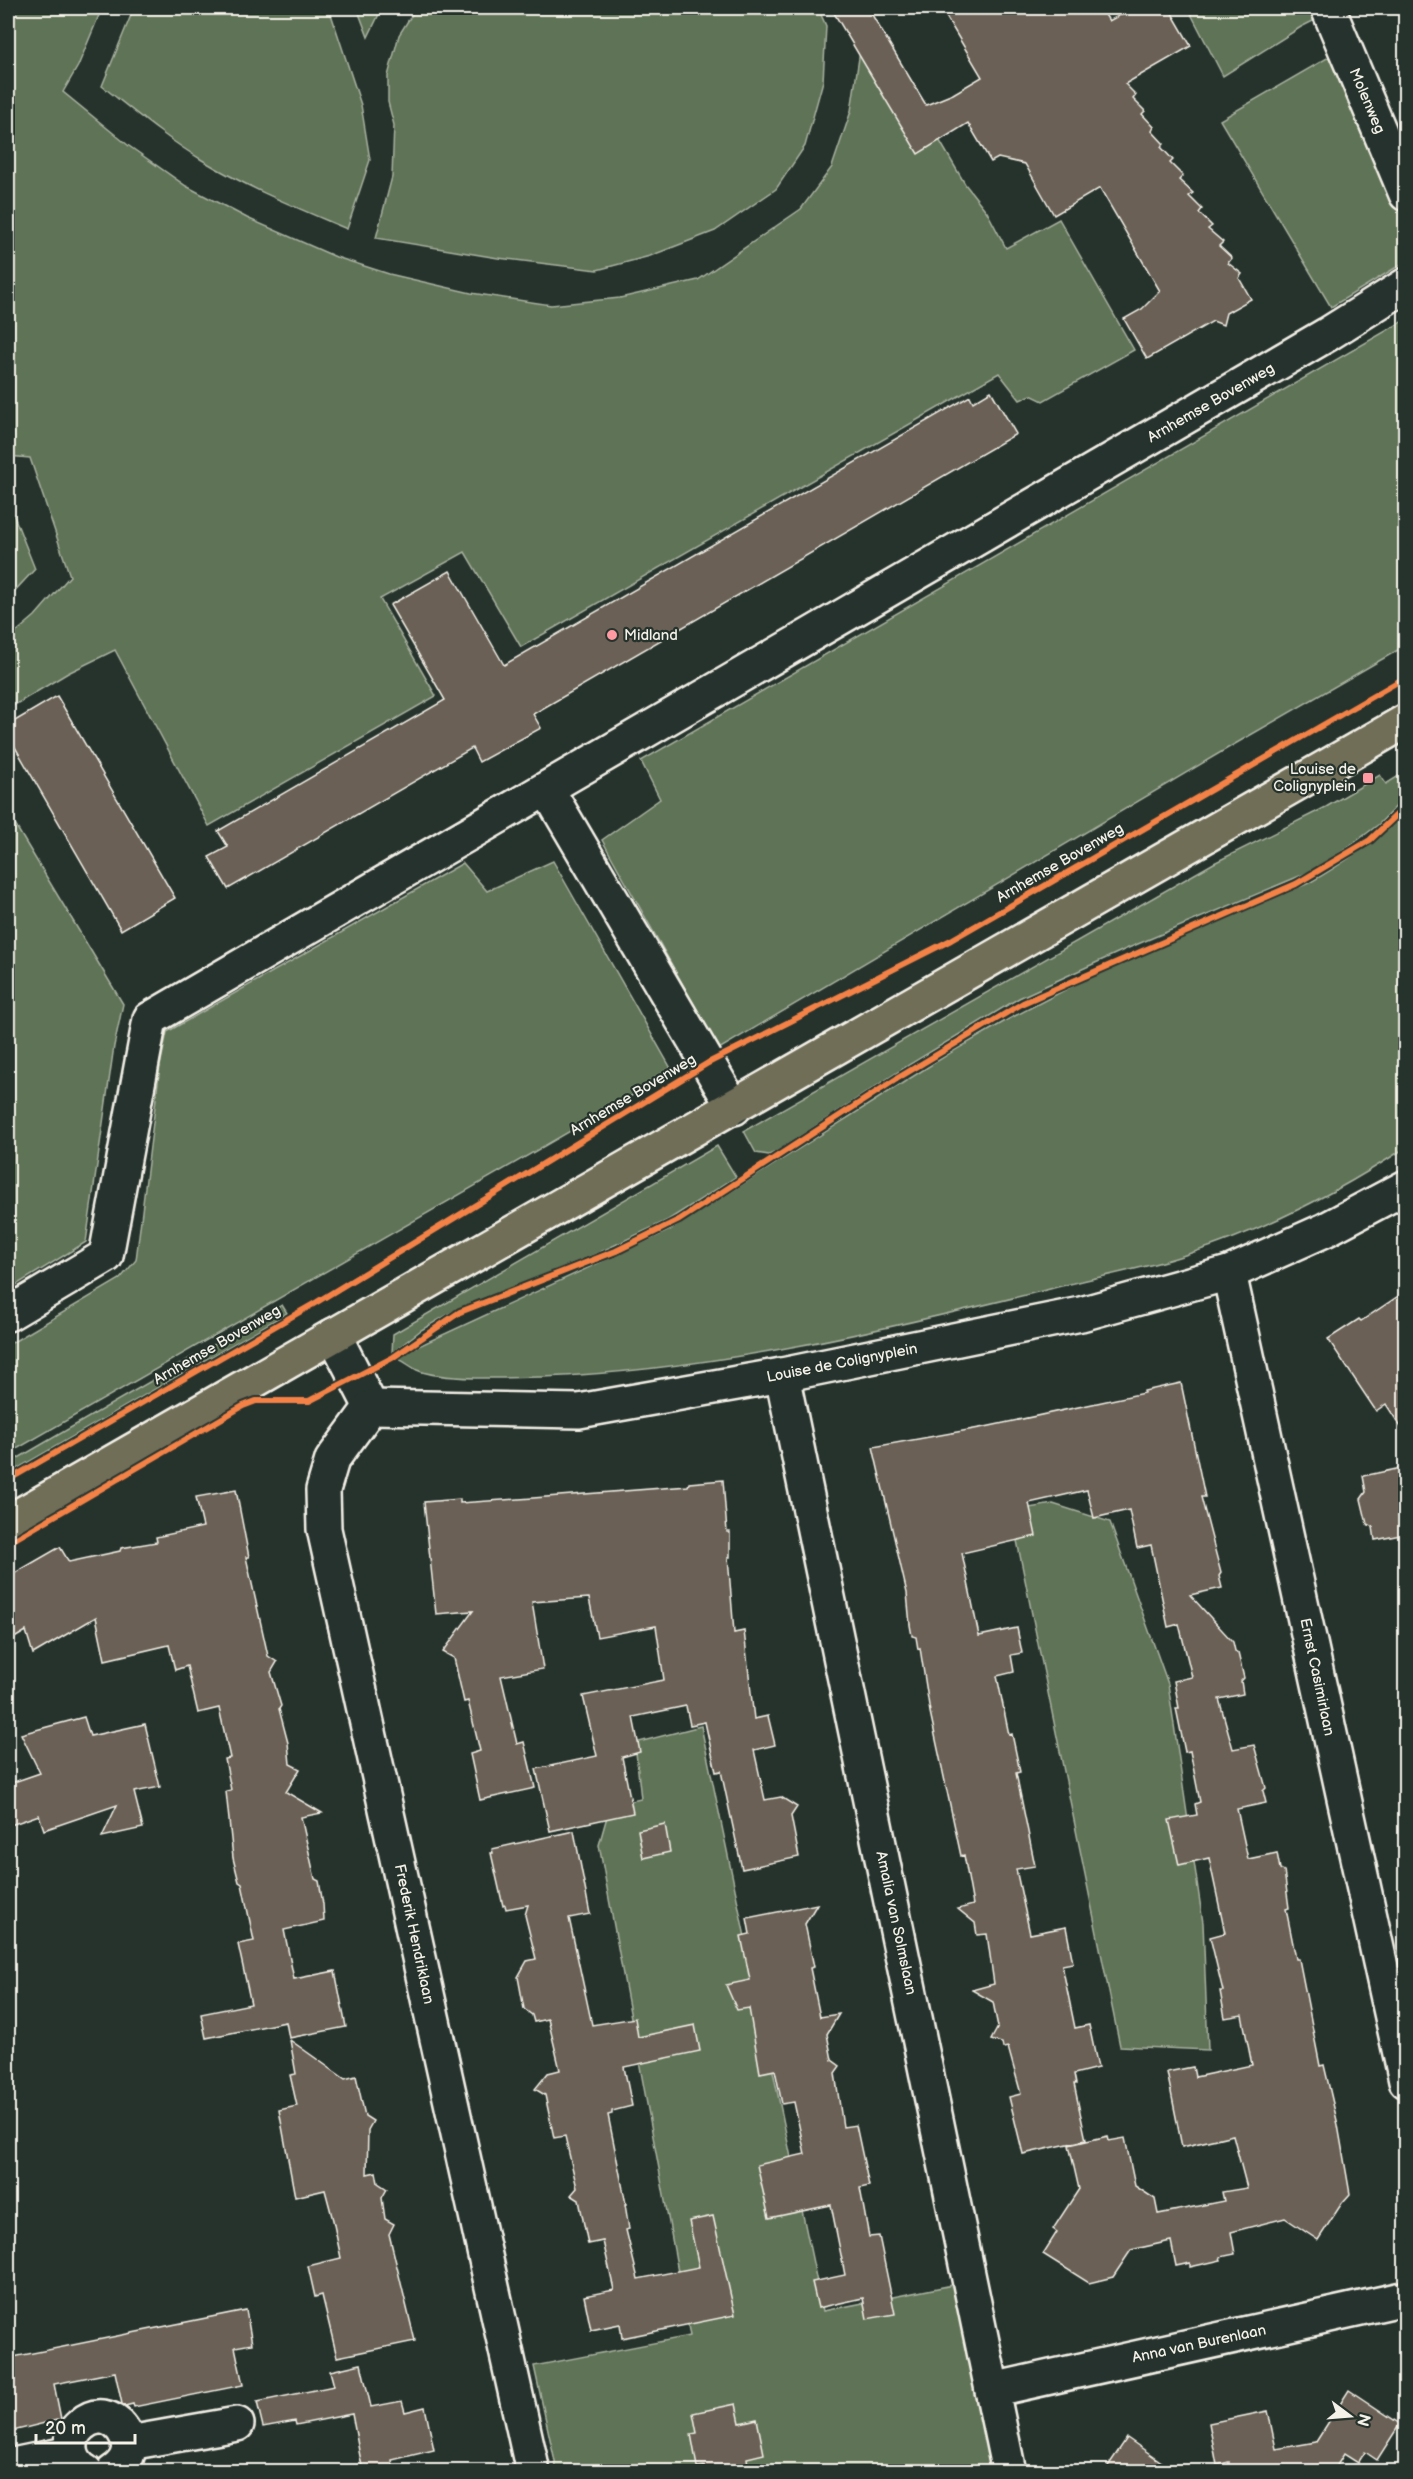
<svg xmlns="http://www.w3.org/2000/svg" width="1413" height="2479" viewBox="0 0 1413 2479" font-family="'Balsamiq Sans',sans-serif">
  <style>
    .green { fill: #5e7357; stroke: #a9b2a0; stroke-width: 1.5 }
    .building { fill: #6a6054; stroke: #f4f1e8; stroke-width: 1.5 }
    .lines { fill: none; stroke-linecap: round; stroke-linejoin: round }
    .minor-casing { stroke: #f4f1e8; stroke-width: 38 }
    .major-casing { stroke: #f4f1e8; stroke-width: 38 }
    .minor { stroke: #26332d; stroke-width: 33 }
    .major { stroke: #716e59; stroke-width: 33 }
    .cycleway-casing { stroke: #26332d; stroke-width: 10 }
    .cycleway { stroke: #f48246; stroke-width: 6 }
    .poi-dot { fill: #ff9aa2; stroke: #26332d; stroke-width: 2 }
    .labels { text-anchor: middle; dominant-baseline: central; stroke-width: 4.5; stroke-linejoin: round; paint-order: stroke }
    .street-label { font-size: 15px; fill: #f4f1e8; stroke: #26332d }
    .poi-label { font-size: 15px; fill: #f4f1e8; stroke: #26332d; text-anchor: start }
  </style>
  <rect width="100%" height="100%" fill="#26332d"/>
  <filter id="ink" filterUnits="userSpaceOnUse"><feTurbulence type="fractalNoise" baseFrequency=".0167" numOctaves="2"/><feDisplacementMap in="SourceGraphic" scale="12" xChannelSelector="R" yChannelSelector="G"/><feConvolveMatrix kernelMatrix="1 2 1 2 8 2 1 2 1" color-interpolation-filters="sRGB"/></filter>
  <g filter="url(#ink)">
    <g class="green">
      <path d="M 8,8 L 102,8 L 78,66 L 63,92 L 129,146 L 186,186 L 247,218 L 336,257 L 389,274 L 471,293 L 551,305 L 620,298 L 698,280 L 801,209 L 832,167 L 851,111 L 860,51 L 857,8 L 862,8 L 965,184 L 987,212 L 1006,248 L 1059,219 L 1134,350 L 1043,401 L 1031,395 L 1020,400 L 999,373 L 521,647 L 465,552 L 380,599 L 436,696 L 209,826 L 115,650 L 68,673 L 8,709 L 8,639 L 35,616 L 70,576 L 30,458 L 8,456 Z"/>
      <path d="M 134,8 L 329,8 L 361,105 L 370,160 L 347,229 C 298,208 248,188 202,160 C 167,139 135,112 102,86 Z"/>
      <path d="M 357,8 L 382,8 L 368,37 Z"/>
      <path d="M 416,8 L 818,8 L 826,26 L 823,81 L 805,146 L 776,189 L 715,231 L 650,256 L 597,270 L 498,258 L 376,238 L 392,177 L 394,125 L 388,102 L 388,76 L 399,35 Z"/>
      <path d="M 1188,8 L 1324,8 L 1327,14 L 1301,27 L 1223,76 Z"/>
      <path d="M 1341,50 L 1405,210 L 1405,262 L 1331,307 L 1220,120 Z"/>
      <path d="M 1405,320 L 1405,646 L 1228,748 L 719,1049 L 602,840 L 660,799 L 641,761 Z"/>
      <path d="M 8,501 L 35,569 L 8,598 Z"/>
      <path d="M 1405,772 L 1405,797 L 1379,824 L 1350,846 L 1314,870 L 1126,949 L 1019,998 L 904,1068 L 778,1151 L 769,1155 L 756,1153 L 744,1131 L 1214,863 L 1326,807 L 1380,775 L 1386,784 Z"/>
      <path d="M 8,813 L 123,1004 L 114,1046 L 86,1242 L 8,1290 Z"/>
      <path d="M 1405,813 L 1405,1148 C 1338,1192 1265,1230 1188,1254 C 1144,1269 1096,1277 1050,1289 C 883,1330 715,1370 543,1377 C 514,1378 441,1381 417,1370 C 411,1367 405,1362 399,1359 L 397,1356 L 670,1230 L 950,1053 L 1009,1019 L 1086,979 L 1309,883 C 1345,863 1376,840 1405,813 Z"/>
      <path d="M 553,861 L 673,1072 L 8,1454 L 8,1345 L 120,1279 L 136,1260 L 160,1066 L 167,1032 L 463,863 L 487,891 Z"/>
      <path d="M 717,1146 L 736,1177 L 668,1220 L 596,1254 L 454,1311 L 421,1330 L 392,1353 L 393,1334 Z"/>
      <path d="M 282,1305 L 287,1313 L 8,1474 L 8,1464 Z"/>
      <path d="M 1053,1504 L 1110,1522 L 1168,1684 L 1203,1923 L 1208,2050 L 1120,2046 L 1011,1511 Z"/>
      <path d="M 701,1726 L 823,2311 L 953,2285 L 991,2471 L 557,2471 L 534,2366 L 690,2336 L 599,1845 L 610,1806 L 641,1799 L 635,1743 Z"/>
    </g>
    <g class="building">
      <path d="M 831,8 L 868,8 L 926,105 L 953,94 L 982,77 L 941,8 L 1101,8 L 1109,21 L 1133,8 L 1169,8 L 1191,46 L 1125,84 L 1136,95 L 1133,99 L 1145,111 L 1142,114 L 1154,127 L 1152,131 L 1164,144 L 1161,147 L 1173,160 L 1170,163 L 1183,176 L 1179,180 L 1193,193 L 1189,196 L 1202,209 L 1199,213 L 1212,226 L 1208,229 L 1223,242 L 1219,246 L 1232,258 L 1228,263 L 1242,274 L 1239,278 L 1251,299 L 1226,313 L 1223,325 L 1213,321 L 1147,359 L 1124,319 L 1142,309 L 1160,291 L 1100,188 L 1054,215 L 1025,164 L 998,158 L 991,162 L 968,123 L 918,154 Z"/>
      <path d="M 991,391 L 1016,434 L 533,714 L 541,728 L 479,762 L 472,748 L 228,889 L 209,857 L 228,847 L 218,831 L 445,700 L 390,605 L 450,571 L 504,665 L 970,396 L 973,402 Z"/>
      <path d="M 57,696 L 175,898 L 121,930 L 8,735 L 8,725 Z"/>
      <path d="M 1406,1291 L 1406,1435 L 1386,1404 L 1376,1411 L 1328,1339 L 1359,1319 L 1361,1321 Z"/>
      <path d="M 1181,1383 L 1205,1497 L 1201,1497 L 1221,1573 L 1219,1576 L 1222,1588 L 1190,1595 L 1233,1642 L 1235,1651 L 1238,1653 L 1244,1678 L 1241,1681 L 1243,1694 L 1219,1699 L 1233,1749 L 1254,1745 L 1266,1788 L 1263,1791 L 1266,1803 L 1237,1809 L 1248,1859 L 1277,1853 L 1280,1869 L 1284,1871 L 1289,1908 L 1286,1909 L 1296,1959 L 1299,1959 L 1320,2066 L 1324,2065 L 1338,2125 L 1350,2194 L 1342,2203 L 1318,2240 L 1285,2218 L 1231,2232 L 1235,2254 L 1220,2257 L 1221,2260 L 1190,2267 L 1190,2263 L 1176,2266 L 1171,2241 L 1131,2250 L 1113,2277 L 1089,2283 L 1043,2254 L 1057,2232 L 1053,2229 L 1079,2189 L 1069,2145 L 1108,2136 L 1109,2141 L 1125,2138 L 1135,2186 L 1155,2199 L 1158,2214 L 1224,2201 L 1222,2192 L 1247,2188 L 1233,2135 L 1182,2147 L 1167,2072 L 1193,2067 L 1195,2077 L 1252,2065 L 1242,2015 L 1225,2018 L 1220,1991 L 1223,1991 L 1210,1937 L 1225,1933 L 1209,1858 L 1179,1865 L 1169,1820 L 1197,1815 L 1195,1804 L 1200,1802 L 1190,1751 L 1185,1752 L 1176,1708 L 1179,1708 L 1174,1681 L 1192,1677 L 1179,1624 L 1168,1627 L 1151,1545 L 1137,1548 L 1129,1510 L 1094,1518 L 1087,1490 L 1029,1503 L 1036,1536 L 962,1553 L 979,1636 L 1017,1628 L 1022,1653 L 1011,1655 L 1014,1672 L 997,1676 L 1009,1735 L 1012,1734 L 1020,1772 L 1016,1773 L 1035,1866 L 1016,1869 L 1030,1934 L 1066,1927 L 1073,1963 L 1062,1965 L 1075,2028 L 1089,2025 L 1098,2068 L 1074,2074 L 1076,2084 L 1074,2084 L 1086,2140 L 1023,2154 L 1009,2097 L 1021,2094 L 1008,2047 L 1003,2048 L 1002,2043 L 991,2040 L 998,2027 L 993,2002 L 972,1990 L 994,1984 L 987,1934 L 977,1935 L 975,1923 L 958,1909 L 973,1905 L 964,1855 L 961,1856 L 930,1712 L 920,1648 L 918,1649 L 916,1637 L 912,1636 L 910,1625 L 907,1593 L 873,1447 L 985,1427 L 1144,1393 L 1144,1391 Z"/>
      <path d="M 1406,1467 L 1406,1534 L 1375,1540 L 1373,1527 L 1367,1524 L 1361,1499 L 1366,1492 L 1363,1476 Z"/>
      <path d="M 723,1480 L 727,1532 L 730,1532 L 730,1557 L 728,1557 L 734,1633 L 744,1631 L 754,1719 L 768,1716 L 775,1745 L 754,1750 L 765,1800 L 781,1797 L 797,1807 L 791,1816 L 799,1857 L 742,1869 L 721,1771 L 716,1772 L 705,1722 L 690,1725 L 686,1706 L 633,1717 L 640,1752 L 622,1757 L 633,1813 L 550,1831 L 536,1769 L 597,1756 L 583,1696 L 664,1680 L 656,1626 L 597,1637 L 589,1598 L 532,1602 L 543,1669 L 501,1676 L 517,1744 L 524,1742 L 535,1788 L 480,1800 L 470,1754 L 480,1751 L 468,1701 L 464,1702 L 454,1658 L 443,1652 L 473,1611 L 436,1614 L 424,1502 L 460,1499 L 460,1503 L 533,1498 L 688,1486 L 689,1483 Z"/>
      <path d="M 236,1490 L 249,1557 L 246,1557 L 268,1656 L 277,1662 L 271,1672 L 281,1706 L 279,1709 L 288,1743 L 290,1764 L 300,1769 L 286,1792 L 322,1813 L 301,1817 L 315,1879 L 319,1881 L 323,1904 L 324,1921 L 284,1930 L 294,1979 L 335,1971 L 346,2027 L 289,2038 L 286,2022 L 206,2038 L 201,2014 L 251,2004 L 238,1944 L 254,1941 L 242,1884 L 239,1882 L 233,1858 L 226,1791 L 231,1790 L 225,1759 L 230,1758 L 219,1708 L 198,1713 L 187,1666 L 175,1670 L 169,1645 L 105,1660 L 96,1617 L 33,1654 L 26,1631 L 8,1642 L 8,1577 L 60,1547 L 69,1562 L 120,1551 L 121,1548 L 157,1542 L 156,1537 L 203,1527 L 196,1497 Z"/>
      <path d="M 84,1717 L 90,1736 L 145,1724 L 160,1787 L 134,1792 L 143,1828 L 102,1837 L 117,1805 L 44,1830 L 39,1815 L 8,1826 L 8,1784 L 40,1773 L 21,1734 Z"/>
      <path d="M 665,1824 L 670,1852 L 643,1858 L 638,1830 Z"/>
      <path d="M 574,1831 L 590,1914 L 569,1918 L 592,2025 L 635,2018 L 638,2037 L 695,2025 L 700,2051 L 624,2067 L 632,2106 L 612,2111 L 612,2114 L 608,2115 L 626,2204 L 625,2204 L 629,2229 L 626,2230 L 638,2279 L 699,2267 L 689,2221 L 713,2216 L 735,2315 L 622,2338 L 620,2324 L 591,2330 L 584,2296 L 614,2290 L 603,2241 L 588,2244 L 579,2200 L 571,2195 L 577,2188 L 565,2136 L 554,2138 L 545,2095 L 535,2089 L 548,2073 L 560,2070 L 548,2019 L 534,2022 L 532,2015 L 524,2009 L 518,1977 L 527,1961 L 536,1959 L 525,1915 L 528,1905 L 506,1909 L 505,1905 L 503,1906 L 491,1853 L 493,1853 L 492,1849 Z"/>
      <path d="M 817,1904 L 805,1924 L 814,1967 L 810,1968 L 820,2017 L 839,2014 L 827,2034 L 832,2060 L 840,2066 L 835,2073 L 843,2127 L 856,2125 L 869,2186 L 860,2188 L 869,2237 L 879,2236 L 895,2314 L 867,2319 L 863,2298 L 818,2308 L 812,2282 L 845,2275 L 831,2205 L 769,2218 L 757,2165 L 805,2154 L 794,2102 L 782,2104 L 775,2070 L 760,2073 L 749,2008 L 737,2010 L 726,1985 L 750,1980 L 741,1936 L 750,1934 L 747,1918 Z"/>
      <path d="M 290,2040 L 345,2079 L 356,2076 L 365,2116 L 373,2121 L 368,2130 L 367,2174 L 376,2172 L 378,2183 L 387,2189 L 382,2198 L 385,2219 L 394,2224 L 389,2234 L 415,2341 L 337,2357 L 322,2295 L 315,2297 L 308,2266 L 341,2258 L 333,2220 L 325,2190 L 295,2197 L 279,2110 L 297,2106 L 290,2075 L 296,2074 Z"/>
      <path d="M 246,2310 L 252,2344 L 235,2347 L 243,2385 L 134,2407 L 133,2404 L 125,2406 L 122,2404 L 115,2372 L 54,2384 L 61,2419 L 9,2432 L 8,2430 L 8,2358 Z"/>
      <path d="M 361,2364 L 371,2407 L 402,2401 L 405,2412 L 425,2407 L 434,2450 L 392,2460 L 394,2472 L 363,2472 L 352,2414 L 296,2425 L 295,2421 L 263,2427 L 257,2402 L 334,2386 L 330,2371 Z"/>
      <path d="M 1349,2390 L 1400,2424 L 1377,2460 L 1365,2452 L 1358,2463 L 1344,2454 L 1333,2472 L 1229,2472 L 1229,2462 L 1217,2465 L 1209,2423 L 1268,2411 L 1276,2449 L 1316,2442 Z"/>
      <path d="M 736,2404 L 740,2423 L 757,2419 L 764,2454 L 747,2458 L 749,2472 L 705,2472 L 704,2466 L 697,2467 L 691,2434 L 697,2433 L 693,2413 Z"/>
      <path d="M 1127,2438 L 1176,2472 L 1104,2472 Z"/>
    </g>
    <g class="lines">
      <g class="minor-casing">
        <g id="minor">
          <path d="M 1328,8 L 1406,194"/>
          <path d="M 547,789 L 734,1108"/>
          <path d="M 1229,1273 L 1406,2081"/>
          <path d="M 8,1314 L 106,1256 L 150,1019 L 1328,334 L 1406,285"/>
          <path d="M 334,1335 L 371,1407"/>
          <path d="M 782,1375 L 1009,2472"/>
          <path d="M 371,1407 L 332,1460 L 323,1490 L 324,1529 L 533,2472"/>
          <path d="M 371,1407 L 579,1411 L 782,1375 L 1081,1314 L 1229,1273 L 1325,1230 L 1406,1187"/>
          <path d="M 992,2390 L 1406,2298"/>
          <path d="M 129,2443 L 237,2424"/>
          <path d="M 8,2466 L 71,2453"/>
          <path d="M 86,2472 C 76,2466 70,2456 71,2445 C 71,2437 75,2430 81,2425 C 111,2397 151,2449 113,2472"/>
        </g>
      </g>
      <g class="major-casing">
        <path id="major" d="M 8,1522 L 1406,721"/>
      </g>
      <use href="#minor" class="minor"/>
      <use href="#major" class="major"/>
      <g class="cycleway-casing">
        <g id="cycleway">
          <path d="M 8,1480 L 317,1302 L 708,1063 L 951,940 L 1406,677"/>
          <path d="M 8,1543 L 243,1406 L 256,1401 L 309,1401 L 392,1358 L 460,1312 L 616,1251 L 679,1220 L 898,1078 L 1023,1003 L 1296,884 L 1370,840 L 1406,806"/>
        </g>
      </g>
      <use href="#cycleway" class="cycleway"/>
    </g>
  </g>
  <g class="poi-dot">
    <circle cx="612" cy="635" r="6"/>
    <rect x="1362" y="772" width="12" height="12" rx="3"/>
  </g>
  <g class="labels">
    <g class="street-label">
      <text transform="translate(1367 101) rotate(67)">Molenweg</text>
      <text transform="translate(1211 403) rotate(-30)">Arnhemse Bovenweg</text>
      <text transform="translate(1060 863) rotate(-30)">Arnhemse Bovenweg</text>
      <text transform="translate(633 1095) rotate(-31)">Arnhemse Bovenweg</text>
      <text transform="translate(217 1345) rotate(-30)">Arnhemse Bovenweg</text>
      <text transform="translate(842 1363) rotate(-11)">Louise de Colignyplein</text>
      <text transform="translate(1317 1677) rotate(78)">Ernst Casimirlaan</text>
      <text transform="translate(896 1923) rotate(78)">Amalia van Solmslaan</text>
      <text transform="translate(414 1934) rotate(78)">Frederik Hendriklaan</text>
      <text transform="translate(1199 2344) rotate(-12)">Anna van Burenlaan</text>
    </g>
    <g class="poi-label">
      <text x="624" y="635">Midland</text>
      <text x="1356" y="769" text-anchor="end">Louise de<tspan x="1356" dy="17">Colignyplein</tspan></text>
    </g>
  </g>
  <rect width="1413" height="2479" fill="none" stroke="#26332d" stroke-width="30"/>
  <rect x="15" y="15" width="1383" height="2449" fill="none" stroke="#f4f1e8" stroke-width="2" filter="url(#ink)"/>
  <g transform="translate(1350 2416) rotate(106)" stroke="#26332d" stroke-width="4.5" paint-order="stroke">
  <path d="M0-4.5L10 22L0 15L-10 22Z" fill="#f4f1e8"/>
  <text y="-9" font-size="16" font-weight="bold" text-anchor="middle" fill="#f4f1e8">N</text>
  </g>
  <path d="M36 2434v9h99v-9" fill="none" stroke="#f4f1e8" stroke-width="3"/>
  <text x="45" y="2434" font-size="18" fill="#f4f1e8" stroke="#26332d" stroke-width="4.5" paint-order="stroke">20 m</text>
</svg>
